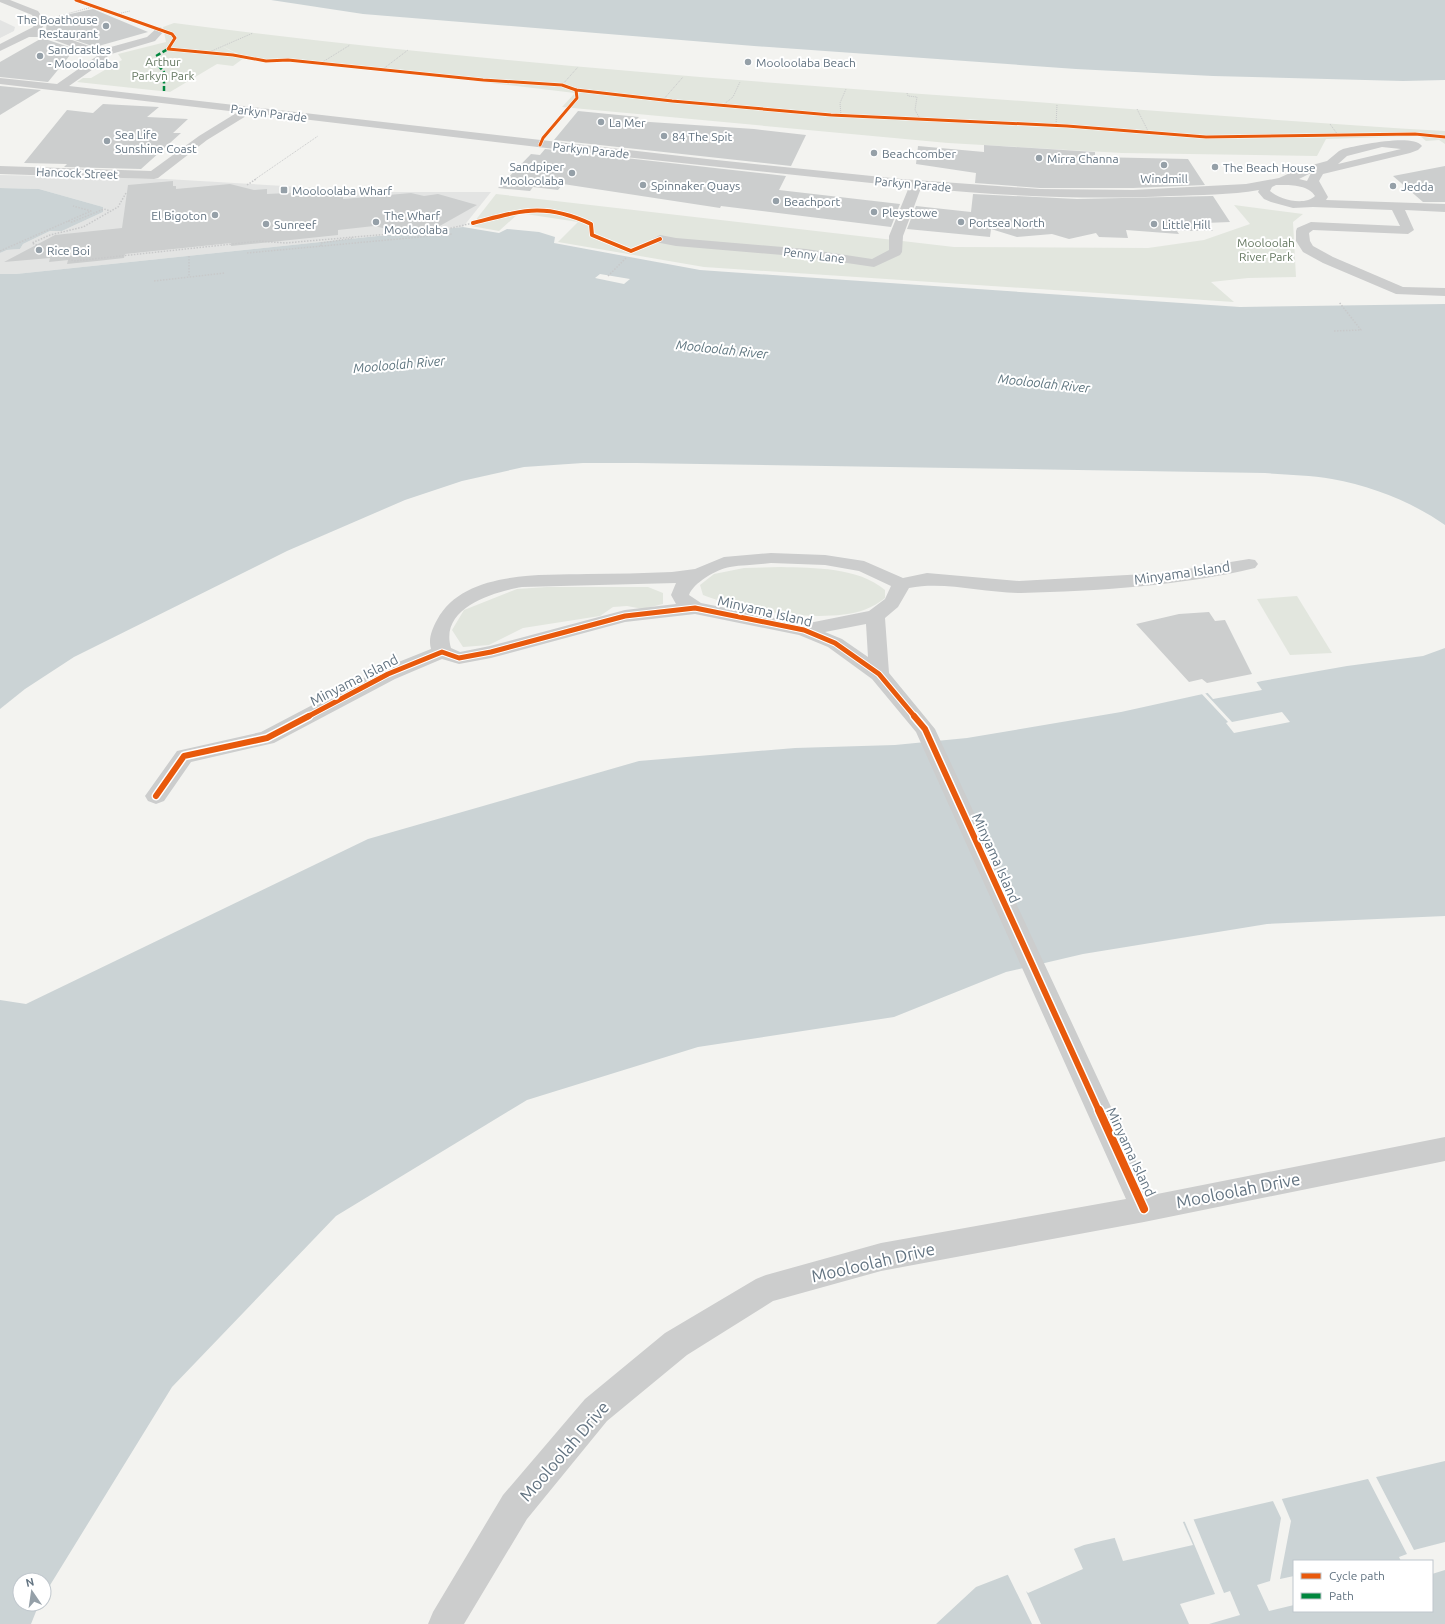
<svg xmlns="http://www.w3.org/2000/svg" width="1445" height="1624" viewBox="0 0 1445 1624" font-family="Ubuntu,sans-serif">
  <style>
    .built { fill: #e3e4e3 }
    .green { fill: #e2e6de }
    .water { fill: #cbd3d5; fill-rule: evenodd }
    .pier { fill: #f3f3f0 }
    .building { fill: #cccece }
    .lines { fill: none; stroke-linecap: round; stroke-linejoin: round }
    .path-far1 { stroke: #c8c9ca; stroke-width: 1; stroke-dasharray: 1 1; stroke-linecap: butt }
    .path { stroke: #c8c9ca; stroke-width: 1.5; stroke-dasharray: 1.5 1.5; stroke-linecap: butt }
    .minor { fill: #cccdcd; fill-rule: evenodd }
    .quiet { stroke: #00873e; stroke-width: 2.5; stroke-dasharray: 5 2.5; stroke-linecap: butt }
    .cycleway-far4-casing { stroke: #fff; stroke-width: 4 }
    .cycleway-far3-casing { stroke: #fff; stroke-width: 5.5 }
    .cycleway-far2-casing { stroke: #fff; stroke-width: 7 }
    .cycleway-far1-casing { stroke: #fff; stroke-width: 9 }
    .cycleway-casing { stroke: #fff; stroke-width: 11 }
    .cycleway-far4 { stroke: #e8590c; stroke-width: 3 }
    .cycleway-far3 { stroke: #e8590c; stroke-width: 4 }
    .cycleway-far2 { stroke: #e8590c; stroke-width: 5 }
    .cycleway-far1 { stroke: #e8590c; stroke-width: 6 }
    .cycleway { stroke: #e8590c; stroke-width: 8 }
    .poi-dot { fill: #95a0a8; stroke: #fff; stroke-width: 1.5 }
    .labels { text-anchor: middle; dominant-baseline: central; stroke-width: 4; stroke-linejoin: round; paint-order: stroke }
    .far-poi-label { font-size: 12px; fill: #627381; stroke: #fff; text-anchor: start }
    .far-park-label { font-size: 12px; fill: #657861; stroke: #fff }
    .far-street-label { font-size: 12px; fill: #627381; stroke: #fff }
    .far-water-label { font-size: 13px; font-style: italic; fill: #5e757f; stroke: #fff }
    .street-label { font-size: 14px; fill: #627381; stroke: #fff }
    .near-street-label { font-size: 17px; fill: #627381; stroke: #fff }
  </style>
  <rect width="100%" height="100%" fill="#f3f3f0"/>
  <g class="built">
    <path d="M 0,20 L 15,27 L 14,31 L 0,38 Z"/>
    <path d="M 0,175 L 166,179 L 385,192 L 491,192 L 463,227 L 16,274 L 0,274 L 0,253 L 7,250 L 20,249 L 23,244 L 50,231 L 62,231 L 103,212 L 103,207 L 39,189 L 0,188 Z"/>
  </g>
  <g class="green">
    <path d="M 174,23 C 460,60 748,82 1036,102 C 1172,112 1308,123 1445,131 L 1445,144 L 1439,140 L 1426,141 L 1420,136 L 1326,139 L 1317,156 L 1122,153 L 948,143 L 562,107 L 575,93 L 388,71 L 246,58 L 218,44 L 244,58 L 233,66 L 217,64 L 170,92 L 77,82 L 83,78 L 91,78 L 122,60 L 118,54 L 166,42 L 163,27 Z"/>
    <path d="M 496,194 L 954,247 L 1148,248 L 1204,240 L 1250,224 L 1234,205 L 1303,214 L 1293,222 L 1296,277 L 1248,278 L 1211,282 L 1234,302 L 704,267 L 558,242 L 578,222 L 519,213 L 499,231 L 471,226 Z"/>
    <path d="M 781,567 C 814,568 858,567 885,590 L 885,598 C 879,603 872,607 864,610 C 824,624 742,611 703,595 L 700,585 L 714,574 L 744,568 Z"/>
    <path d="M 547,587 L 648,587 L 663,593 L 663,604 L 643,609 L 627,606 L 613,607 L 600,616 L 523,628 L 489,645 L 463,647 L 452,630 L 464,610 L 517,589 Z"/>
    <path d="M 1297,596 L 1332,653 L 1290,655 L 1257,599 Z"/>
  </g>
  <g class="water">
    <path d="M 271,0 L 1445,0 L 1445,80 L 1403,81 L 1213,76 L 1076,69 L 754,46 L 363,14 Z"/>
    <path d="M 0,188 L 39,189 L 103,207 L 103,212 L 62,231 L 50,231 L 23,244 L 20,249 L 7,250 L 0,253 Z"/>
    <path d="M 463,227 L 499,233 L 507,229 L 539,232 L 555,237 L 554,243 L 700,270 L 1240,307 L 1445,304 L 1445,525 C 1412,502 1372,486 1332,479 C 1310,475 1287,475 1265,473 L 637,463 L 583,463 L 524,467 L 462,481 L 405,500 L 287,551 L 74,657 L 25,689 L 0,709 L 0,274 L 16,274 Z"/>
    <path d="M 1445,648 L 1445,916 L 1267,924 L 1083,954 L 1006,972 L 894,1017 L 698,1047 L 527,1100 L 336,1216 L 172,1387 L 44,1595 L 44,1580 L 20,1580 L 20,1604 L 39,1604 L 31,1624 L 0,1624 L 0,1000 L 26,1004 L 368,839 L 639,761 L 795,748 L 895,745 L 967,738 L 1121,712 L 1262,681 L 1347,666 L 1423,656 Z"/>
    <path d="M 1445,1461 L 1445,1624 L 936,1624 L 976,1587 L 1084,1545 ZM 1294,1561 L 1432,1561 L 1432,1611 L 1294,1611 Z"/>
  </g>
  <g class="pier">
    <path d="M 600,274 L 630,279 L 624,284 L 595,278 Z"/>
    <path d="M 1255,680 L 1262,690 L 1213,699 L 1206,691 Z"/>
    <path d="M 1200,692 L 1204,692 L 1232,722 L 1282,712 L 1290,722 L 1234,733 L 1226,723 L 1228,722 Z"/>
    <path d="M 1375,1475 L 1414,1550 L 1445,1542 L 1445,1570 L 1432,1574 L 1432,1561 L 1401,1561 L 1399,1557 L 1407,1554 L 1367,1477 Z"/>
    <path d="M 1281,1497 L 1291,1521 L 1280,1579 L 1294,1576 L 1294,1605 L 1269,1611 L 1257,1585 L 1270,1581 L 1281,1518 L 1272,1499 Z"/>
    <path d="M 1193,1518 L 1224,1593 L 1230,1591 L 1240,1615 L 1209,1624 L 1189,1624 L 1180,1604 L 1215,1594 L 1184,1520 Z"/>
    <path d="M 1182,1520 L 1193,1545 L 1123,1561 L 1114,1536 Z"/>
    <path d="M 1073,1547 L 1083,1569 L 1028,1593 L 1026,1591 L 1041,1624 L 1032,1624 L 1007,1573 Z"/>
  </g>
  <g class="building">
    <path d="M 93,9 L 148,32 L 95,47 L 46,30 L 47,19 Z"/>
    <path d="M 42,38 L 75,49 L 48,82 L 0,77 L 0,62 Z"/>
    <path d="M 0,86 L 41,90 L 0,115 Z"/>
    <path d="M 103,104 L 159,107 L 147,117 L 188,119 L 173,133 L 181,133 L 141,169 L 64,167 L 67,164 L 24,163 L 67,110 L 93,113 Z"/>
    <path d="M 578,111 L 639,117 L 635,121 L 754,129 L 806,135 L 791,166 L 554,140 Z"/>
    <path d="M 984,145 L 1095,152 L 1095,157 L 1188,159 L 1205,185 L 1133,188 L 1040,188 L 975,183 L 976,173 L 916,164 L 918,146 L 984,152 Z"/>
    <path d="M 545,149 L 786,176 L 779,190 L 900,204 L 891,227 L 721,206 L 720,208 L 563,184 L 558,190 L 533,187 L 530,191 L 498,188 L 531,154 L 540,155 Z"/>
    <path d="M 1445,166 L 1445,202 L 1423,202 L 1393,176 Z"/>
    <path d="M 173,181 L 173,186 L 176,186 L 176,189 L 230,184 L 254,190 L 267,189 L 267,194 L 307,192 L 307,196 L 343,193 L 343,199 L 411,193 L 424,196 L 438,194 L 477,205 L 429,232 L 417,229 L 409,234 L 374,226 L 338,230 L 338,235 L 231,246 L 231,243 L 125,254 L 124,258 L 97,261 L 67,264 L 68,260 L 49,262 L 50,258 L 4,262 L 55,235 L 122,228 L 128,185 Z"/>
    <path d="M 973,194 L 1077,199 L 1213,196 L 1230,222 L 1205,223 L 1213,231 L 1177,231 L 1179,234 L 1126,230 L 1128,238 L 1099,237 L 1096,233 L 1069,239 L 1052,234 L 1017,237 L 991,229 L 990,237 L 907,229 L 916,206 L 971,212 Z"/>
    <path d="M 1209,612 L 1215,621 L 1225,620 L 1252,674 L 1207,683 L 1202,679 L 1189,682 L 1136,624 L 1179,614 Z"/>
  </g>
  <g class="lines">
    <g class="path-far1">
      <path d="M 117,14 L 130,11"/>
      <path d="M 59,16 L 96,6"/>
      <path d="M 207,53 L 253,33"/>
      <path d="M 321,63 L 350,45"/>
      <path d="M 383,69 L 408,50"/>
      <path d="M 562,85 L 578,67"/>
      <path d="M 576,90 L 672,101 L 831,115 L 1067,126 L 1206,137"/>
      <path d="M 907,93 L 908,96 L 917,97 L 915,110 L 920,119"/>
      <path d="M 663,100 L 683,77"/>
      <path d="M 723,105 L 733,97 L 740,82"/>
      <path d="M 1137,109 L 1149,133"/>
      <path d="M 841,115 L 840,103 L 846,89"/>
      <path d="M 1330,124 L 1338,135"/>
      <path d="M 1056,126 L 1057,104"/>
      <path d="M 254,180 L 318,136"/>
    </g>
    <g class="path">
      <path d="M 247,185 L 256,179"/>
      <path d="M 126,193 L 118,207 L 83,227 L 50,235 L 32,243 L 74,261 L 260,241 L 285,243 L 447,229 L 473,223"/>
      <path d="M 68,221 L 72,222 L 104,209 L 110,211"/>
      <path d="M 321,246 L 321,243 L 354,238"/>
      <path d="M 0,251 L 91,211 L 73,206"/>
      <path d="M 247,253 L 452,234"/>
      <path d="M 189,256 L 189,276"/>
      <path d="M 608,276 L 626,258"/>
      <path d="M 154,281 L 225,273"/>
      <path d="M 1334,331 L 1361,330 L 1339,302"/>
    </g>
    <g class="minor">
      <path d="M 0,0 L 10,0 L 38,11 L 46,22 L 40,31 L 50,32 L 100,50 L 147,37 L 157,28 L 160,27 L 165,30 L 155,41 L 108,55 L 106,60 L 69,86 L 707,159 L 901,179 L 1040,189 L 1133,190 L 1246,184 L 1279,178 L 1301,168 L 1327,161 L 1339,151 L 1343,149 C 1357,146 1412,133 1422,146 L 1418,150 L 1410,153 L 1323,174 L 1319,181 L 1328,197 L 1326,200 L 1445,204 L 1445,212 L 1405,210 L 1414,230 L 1408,234 L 1313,230 L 1309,233 L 1310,241 L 1313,246 L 1333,257 L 1403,287 L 1445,288 L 1445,296 L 1396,294 L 1323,263 L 1303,252 L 1296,241 L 1296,231 L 1297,228 L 1311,222 L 1400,226 L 1392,210 L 1313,207 L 1293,208 L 1271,202 L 1264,199 L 1258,192 L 1259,190 C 1230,195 1200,195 1170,196 C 1087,200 1004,196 921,188 L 903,236 L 902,252 L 900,255 L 874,267 L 806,257 L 676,246 L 655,242 L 653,239 L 660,235 L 676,238 L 806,249 L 872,259 L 889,250 L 889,236 L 909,187 L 606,155 L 251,113 L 207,140 L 158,178 L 154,179 L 0,174 L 0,166 L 151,171 L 199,136 L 238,112 L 0,84 L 0,78 L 57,84 L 97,56 L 46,37 L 29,37 L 0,51 L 0,44 L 33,27 L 36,22 L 32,15 L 0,2 ZM 1382,147 L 1401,149 L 1338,164 L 1347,156 ZM 1311,173 L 1307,181 L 1299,179 ZM 1276,185 C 1288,185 1308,184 1315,196 C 1305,206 1280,200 1270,191 L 1272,187 Z"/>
      <path d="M 771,553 L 825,555 L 864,561 L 903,578 L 927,573 L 1019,581 L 1163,573 L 1249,559 L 1255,560 L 1258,564 L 1255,568 C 1181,586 1097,591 1021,593 C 983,593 946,581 909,588 L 898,607 L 885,618 L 889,673 L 935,729 L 1152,1195 L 1445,1137 L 1445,1161 L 1144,1222 L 881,1271 L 773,1301 L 687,1355 L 607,1421 L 527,1519 L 464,1624 L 428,1624 L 433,1612 L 503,1495 L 585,1399 L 665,1333 L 756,1279 L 766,1275 L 881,1243 L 1126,1199 L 916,732 L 872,679 L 828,647 L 799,635 L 695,614 L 625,622 L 491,658 L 459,664 L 442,659 L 395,679 L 274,743 L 191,762 L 164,801 L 156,804 L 148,801 L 145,796 L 177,751 L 261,732 L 381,669 L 431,649 C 428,639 432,629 437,620 C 463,571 539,575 587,574 C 615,574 644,573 672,572 L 695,569 L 724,557 ZM 771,563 L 825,565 L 859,571 L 891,586 L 885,599 L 869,611 L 804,624 L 701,603 L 689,595 C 693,583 717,569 730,567 C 743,565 757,565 771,563 ZM 676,583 L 671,595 L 676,604 L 625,610 L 490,646 L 460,652 L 451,648 C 439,608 493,592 522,587 ZM 866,624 L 868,657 L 842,639 L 825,632 Z"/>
    </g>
    <path class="quiet" d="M 164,91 L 164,72 L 158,65 L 156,56 L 168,49"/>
    <g class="cycleway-far4-casing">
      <g id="cycleway-far4">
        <path d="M 76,0 L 172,34 L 175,38 L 168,49 L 233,55 L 266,61 L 288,60 L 483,80 L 562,85 L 576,90 L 672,101 L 831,115 L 1067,126 L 1206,137 L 1415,134 L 1445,137"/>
        <path d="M 540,145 L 543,138 L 577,98 L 576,90"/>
      </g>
    </g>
    <g class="cycleway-far3-casing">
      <path id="cycleway-far3" d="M 473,223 C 521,211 543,202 591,224 L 592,235 L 631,251 L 660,239"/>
    </g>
    <g class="cycleway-far2-casing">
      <path id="cycleway-far2" d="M 307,717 L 388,674 L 442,652 L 459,658 L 491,652 L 625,616 L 695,608 L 804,630 L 835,643 L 879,674 L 915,717"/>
    </g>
    <g class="cycleway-far1-casing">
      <g id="cycleway-far1">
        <path d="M 914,716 L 925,729 L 1099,1111"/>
        <path d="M 156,796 L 184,756 L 267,738 L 309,716"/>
      </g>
    </g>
    <g class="cycleway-casing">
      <path id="cycleway" d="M 1099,1110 L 1144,1209"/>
    </g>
    <use href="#cycleway-far4" class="cycleway-far4"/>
    <use href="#cycleway-far3" class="cycleway-far3"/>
    <use href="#cycleway-far2" class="cycleway-far2"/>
    <use href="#cycleway-far1" class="cycleway-far1"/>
    <use href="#cycleway" class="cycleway"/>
  </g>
  <g class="poi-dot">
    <circle cx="106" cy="26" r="4"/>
    <circle cx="40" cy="56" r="4"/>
    <circle cx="748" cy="62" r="4"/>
    <circle cx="601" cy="122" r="4"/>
    <circle cx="664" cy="136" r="4"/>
    <circle cx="107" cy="141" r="4"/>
    <circle cx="874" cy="153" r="4"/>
    <circle cx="1039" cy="158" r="4"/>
    <circle cx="1164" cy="165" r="4"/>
    <circle cx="1215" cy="167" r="4"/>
    <circle cx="572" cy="173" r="4"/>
    <circle cx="643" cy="185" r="4"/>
    <circle cx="1393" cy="186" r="4"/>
    <rect x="280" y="186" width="8" height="8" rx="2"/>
    <circle cx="776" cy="201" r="4"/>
    <circle cx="874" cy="212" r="4"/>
    <circle cx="215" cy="215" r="4"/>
    <circle cx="376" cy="222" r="4"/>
    <circle cx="961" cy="222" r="4"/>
    <circle cx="266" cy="224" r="4"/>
    <circle cx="1154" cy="224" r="4"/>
    <circle cx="39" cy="250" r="4"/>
  </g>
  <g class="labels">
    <g class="far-poi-label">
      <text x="98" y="19" text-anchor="end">The Boathouse<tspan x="98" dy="14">Restaurant</tspan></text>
      <text x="48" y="49">Sandcastles<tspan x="48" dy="14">- Mooloolaba</tspan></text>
      <text x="756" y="62">Mooloolaba Beach</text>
      <text x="609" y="122">La Mer</text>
      <text x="115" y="134">Sea Life<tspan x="115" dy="14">Sunshine Coast</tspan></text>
      <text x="672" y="136">84 The Spit</text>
      <text x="882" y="153">Beachcomber</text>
      <text x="1047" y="158">Mirra Channa</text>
      <text x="564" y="166" text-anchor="end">Sandpiper<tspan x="564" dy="14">Mooloolaba</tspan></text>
      <text x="1223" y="167">The Beach House</text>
      <text x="1164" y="178" text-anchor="middle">Windmill</text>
      <text x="651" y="185">Spinnaker Quays</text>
      <text x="1401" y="186">Jedda</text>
      <text x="292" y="190">Mooloolaba Wharf</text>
      <text x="784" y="201">Beachport</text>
      <text x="882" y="212">Pleystowe</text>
      <text x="207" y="215" text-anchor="end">El Bigoton</text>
      <text x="384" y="215">The Wharf<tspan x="384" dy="14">Mooloolaba</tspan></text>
      <text x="969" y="222">Portsea North</text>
      <text x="274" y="224">Sunreef</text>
      <text x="1162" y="224">Little Hill</text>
      <text x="47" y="250">Rice Boi</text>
    </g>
    <g class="far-park-label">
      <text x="163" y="61">Arthur<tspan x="163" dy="14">Parkyn Park</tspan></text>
      <text x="1266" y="242">Mooloolah<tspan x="1266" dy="14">River Park</tspan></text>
    </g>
    <g class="far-street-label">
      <text transform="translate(269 113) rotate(7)">Parkyn Parade</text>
      <text transform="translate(591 150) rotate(6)">Parkyn Parade</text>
      <text transform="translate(77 173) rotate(2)">Hancock Street</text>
      <text transform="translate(913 184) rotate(5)">Parkyn Parade</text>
      <text transform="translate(814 255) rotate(7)">Penny Lane</text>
    </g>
    <g class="far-water-label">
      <text transform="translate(722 349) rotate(6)">Mooloolah River</text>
      <text transform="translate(399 364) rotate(-5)">Mooloolah River</text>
      <text transform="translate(1044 383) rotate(6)">Mooloolah River</text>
    </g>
    <g class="street-label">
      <text transform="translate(1182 573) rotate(-8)">Minyama Island</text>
      <text transform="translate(765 611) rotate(13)">Minyama Island</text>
      <text transform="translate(354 680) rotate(-27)">Minyama Island</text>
      <text transform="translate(996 858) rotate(66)">Minyama Island</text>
      <text transform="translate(1131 1152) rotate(65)">Minyama Island</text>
    </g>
    <g class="near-street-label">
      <text transform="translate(1238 1190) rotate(-11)">Mooloolah Drive</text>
      <text transform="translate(873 1262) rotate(-13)">Mooloolah Drive</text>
      <text transform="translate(564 1451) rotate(-49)">Mooloolah Drive</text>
    </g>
  </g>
  <rect x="1293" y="1560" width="140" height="52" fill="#ffffff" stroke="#c0c7cd"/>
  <rect x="1301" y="1573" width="20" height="6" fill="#e8590c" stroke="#c0c7cd"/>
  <text x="1329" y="1580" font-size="12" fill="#627381">Cycle path</text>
  <rect x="1301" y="1593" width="20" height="6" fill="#00873e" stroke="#c0c7cd"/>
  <text x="1329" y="1600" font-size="12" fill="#627381">Path</text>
  <g transform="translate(32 1592) rotate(347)"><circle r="19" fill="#ffffff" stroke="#c0c7cd"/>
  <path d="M0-3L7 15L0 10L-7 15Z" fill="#95a0a8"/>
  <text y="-6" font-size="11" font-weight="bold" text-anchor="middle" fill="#627381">N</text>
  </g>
</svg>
